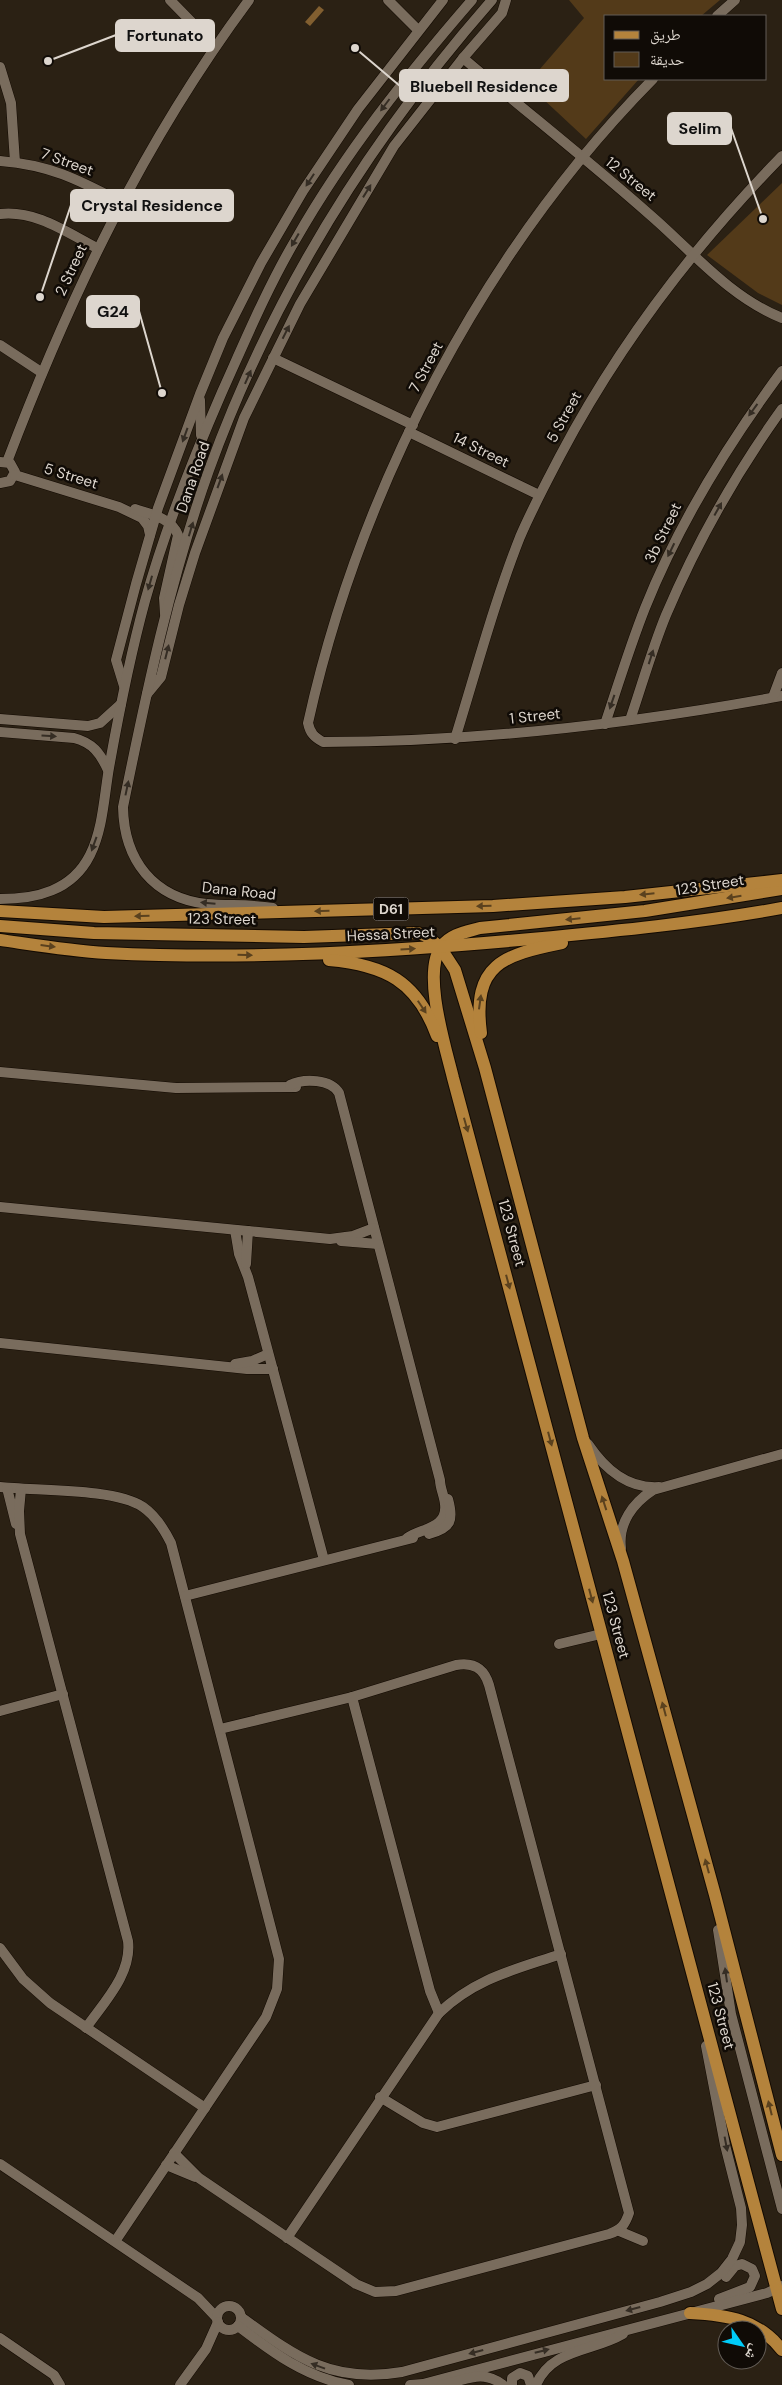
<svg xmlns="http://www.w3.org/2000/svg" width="782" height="2385" viewBox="0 0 782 2385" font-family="'DM Sans','Noto Naskh Arabic',sans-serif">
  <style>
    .green { fill: #533a19 }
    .water { fill: #825f30 }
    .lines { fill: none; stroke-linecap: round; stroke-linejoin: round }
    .minor-casing { stroke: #130a02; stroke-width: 11 }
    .major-casing { stroke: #130a02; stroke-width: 14 }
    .minor { stroke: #796c5d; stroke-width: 10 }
    .major { stroke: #b4833c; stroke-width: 12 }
    .oneway { fill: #352d24 }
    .oneway2 { fill: #5a411e }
    .labels { text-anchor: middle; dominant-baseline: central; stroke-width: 5; stroke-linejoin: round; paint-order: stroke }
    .shield { fill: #100b06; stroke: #a09992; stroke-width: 1 }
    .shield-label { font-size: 14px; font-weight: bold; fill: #ddd6ce }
    .street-label { font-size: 15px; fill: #ddd6ce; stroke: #100b06 }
    .leader { fill: none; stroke: #ddd6ce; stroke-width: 2 }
    .callout-dot { fill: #ddd6ce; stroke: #100b06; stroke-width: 2 }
    .callout { fill: #ddd6ce; stroke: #ddd6ce; stroke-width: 2 }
    .callout-label { font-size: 16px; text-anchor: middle; font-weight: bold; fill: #111 }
  </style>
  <rect width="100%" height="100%" fill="#2b2114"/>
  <g class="green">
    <path d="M 569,0 L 720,0 L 701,16 L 606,16 L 606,79 L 639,79 L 586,139 L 527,84 L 584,18 Z"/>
    <path d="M 782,183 L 782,305 L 758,293 L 707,255 Z"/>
  </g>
  <path class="water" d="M 319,6 L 324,10 L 310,26 L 305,22 Z"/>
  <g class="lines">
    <g class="minor-casing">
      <g id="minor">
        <path d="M 170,0 L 215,46"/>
        <path d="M 388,0 L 418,30"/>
        <path d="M 717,16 L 735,0"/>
        <path d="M 463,58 C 524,110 588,160 649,214 C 691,250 729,297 782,318"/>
        <path d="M 0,67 L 11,103 L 15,162"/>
        <path d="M 653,79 C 484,250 360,488 308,723 C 310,733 314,737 323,742 C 477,742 631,724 782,696"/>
        <path d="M 0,161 C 50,165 77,179 121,202"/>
        <path d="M 0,214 C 36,210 66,232 97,248"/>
        <path d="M 0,345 L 41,372"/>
        <path d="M 273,358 L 413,425"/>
        <path d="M 200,400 L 201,435"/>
        <path d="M 409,432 L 539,495"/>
        <path d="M 0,462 L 10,463 L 15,472 L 10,481 L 0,483"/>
        <path d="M 7,462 C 70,296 143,143 249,0"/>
        <path d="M 15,475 L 119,507 L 142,518 L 148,526 L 150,535"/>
        <path d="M 135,509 C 150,514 172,518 178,535 L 164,598 L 165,614"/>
        <path d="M 124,686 L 116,660 L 136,584 L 158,508 L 200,394 L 223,338 L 261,263 L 303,191 L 358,109 L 443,0"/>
        <path d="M 147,694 L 161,677 L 179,605 L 195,553 L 244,418 L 300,304 L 394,146 L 463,58 L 502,13 L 506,0"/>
        <path d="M 773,697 L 782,673"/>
        <path d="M 0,719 L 88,726 L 100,723 L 121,704"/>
        <path d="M 630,720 C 642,685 652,649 666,615 C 697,542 736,473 782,409"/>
        <path d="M 605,724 C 618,685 630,646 645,608 C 679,523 727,445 782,371"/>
        <path d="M 0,732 L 74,738 C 93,743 100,753 108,770"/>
        <path d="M 455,739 C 476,671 494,603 520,537 C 532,509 546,483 560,456 C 619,344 694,246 782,156"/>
        <path d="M 0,899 C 36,899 72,891 90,855 C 103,829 104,797 109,768 C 119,712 130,656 145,601 C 165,529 192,461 222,392 C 245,341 267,288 296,239 C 345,153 407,75 472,0"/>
        <path d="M 273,908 C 251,904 229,906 207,904 C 153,898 124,860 123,807 C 146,694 170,579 209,470 C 272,296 370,139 492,0"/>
        <path d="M 0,1072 L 176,1088 L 296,1087"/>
        <path d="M 290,1085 C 304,1078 331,1079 339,1093 L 440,1480 C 440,1488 444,1495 445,1504 C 448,1529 421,1528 407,1538"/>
        <path d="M 0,1207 L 330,1239 L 353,1236 L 374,1228"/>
        <path d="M 235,1230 L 239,1254 L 248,1277 L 324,1560"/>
        <path d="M 341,1241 L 378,1244"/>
        <path d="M 246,1264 L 248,1231"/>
        <path d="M 0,1343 L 247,1369 L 273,1369"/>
        <path d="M 235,1364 L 252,1361 L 268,1354"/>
        <path d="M 588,1444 C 605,1469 627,1489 659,1487"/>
        <path d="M 0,1487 C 36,1491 115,1488 143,1507 C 156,1516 164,1529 171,1543 L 279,1959 L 277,1989 L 266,2017 L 116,2240"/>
        <path d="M 7,1488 L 16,1524"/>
        <path d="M 21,1489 L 19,1511 L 20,1534 L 128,1941 C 132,1974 104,2002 86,2028"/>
        <path d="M 429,1534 C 451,1528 454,1521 448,1499"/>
        <path d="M 621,1548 C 618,1523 633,1503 653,1490 L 782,1454"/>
        <path d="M 185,1596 L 413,1538"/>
        <path d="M 559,1644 L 601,1634"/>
        <path d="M 352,1697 L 430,1991 L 439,2013"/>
        <path d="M 0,1711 L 63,1694"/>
        <path d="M 718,1930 L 731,2014 L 782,2209"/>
        <path d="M 0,1948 L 23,1979 L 50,2003 L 205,2108"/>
        <path d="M 380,2097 L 423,2123 L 437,2127 L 596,2085"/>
        <path d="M 174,2153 L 199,2178 L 356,2284 L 375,2292 L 396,2291 L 609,2234 C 621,2230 625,2225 629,2213 L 489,1685 C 484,1668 473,1662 456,1665 L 352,1697 L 220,1729"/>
        <path d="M 0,2164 L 198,2298 L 217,2318"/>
        <path d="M 166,2165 L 195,2177"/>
        <path d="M 619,2231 L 643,2241"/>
        <path d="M 287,2238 L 439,2013 C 476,1978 514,1970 561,1954"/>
        <path d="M 719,2299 L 750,2287 L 755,2276 L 752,2269 L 742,2264 L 735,2266 L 726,2277"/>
        <circle cx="229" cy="2318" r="12"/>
        <path d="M 241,2317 C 296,2357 331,2384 402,2372 L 660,2302 L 691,2292 L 707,2284 L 721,2273 L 732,2259 L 740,2242 L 742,2225 L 741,2208 L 725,2145 L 706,2046"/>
        <path d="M 238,2326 C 272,2352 305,2377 349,2385"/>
        <path d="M 0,2338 L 54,2375 L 60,2385"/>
        <path d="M 180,2385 L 206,2349 L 218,2322"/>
        <path d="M 410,2385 L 423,2384 L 767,2293 L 782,2286"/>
        <path d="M 442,2385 C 464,2381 482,2368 503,2385"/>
        <path d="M 512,2385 L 512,2378 L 520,2373 L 528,2376 L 531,2385"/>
        <path d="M 536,2385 C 552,2348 593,2352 623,2334"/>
      </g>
    </g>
    <g class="major-casing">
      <g id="major">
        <path d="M 782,889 L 645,911 L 480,928 C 466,932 451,934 442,946 C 421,970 446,1049 453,1078 L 782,2309"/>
        <path d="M 0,911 L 104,917 L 493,906 L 625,897 L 782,880"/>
        <path d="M 0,926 L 94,933 L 304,937 L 418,933 L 426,936 L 440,947 L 455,970 L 485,1068 L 583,1438 L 623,1561 L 715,1895 L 782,2155"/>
        <path d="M 0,940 C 35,945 71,951 106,953 C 248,960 390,952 531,939 C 615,931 699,923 782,908"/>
        <path d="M 329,960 C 385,965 417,981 437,1036"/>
        <path d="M 481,1033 C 472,964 503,955 562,943"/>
        <path d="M 690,2313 C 727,2315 758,2319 782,2350"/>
      </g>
    </g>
    <use href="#minor" class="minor"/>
    <use href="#major" class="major"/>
  </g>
  <defs><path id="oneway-solid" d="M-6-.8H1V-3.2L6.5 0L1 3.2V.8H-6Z" transform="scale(1.25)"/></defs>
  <g class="oneway">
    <use href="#oneway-solid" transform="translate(385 105) rotate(127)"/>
    <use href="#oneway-solid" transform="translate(310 180) rotate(123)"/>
    <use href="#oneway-solid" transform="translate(367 191) rotate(-58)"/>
    <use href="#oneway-solid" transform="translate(295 240) rotate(120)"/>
    <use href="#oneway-solid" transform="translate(286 332) rotate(-63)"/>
    <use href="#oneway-solid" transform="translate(248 377) rotate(-66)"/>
    <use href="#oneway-solid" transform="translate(753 410) rotate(126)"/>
    <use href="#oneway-solid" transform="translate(185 435) rotate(110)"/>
    <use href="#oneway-solid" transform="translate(220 481) rotate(-70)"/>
    <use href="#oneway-solid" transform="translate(718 509) rotate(-61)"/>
    <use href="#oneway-solid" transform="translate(191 529) rotate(-73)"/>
    <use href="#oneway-solid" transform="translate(671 550) rotate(116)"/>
    <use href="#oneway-solid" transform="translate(150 583) rotate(106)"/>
    <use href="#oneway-solid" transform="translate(167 652) rotate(-76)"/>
    <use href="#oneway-solid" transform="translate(651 657) rotate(-72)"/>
    <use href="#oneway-solid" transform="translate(612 702) rotate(109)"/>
    <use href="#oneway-solid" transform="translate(49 736) rotate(4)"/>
    <use href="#oneway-solid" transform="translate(127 788) rotate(-78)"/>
    <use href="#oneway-solid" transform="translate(94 844) rotate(110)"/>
    <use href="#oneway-solid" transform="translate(208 903) rotate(-175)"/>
    <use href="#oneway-solid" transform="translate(726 1975) rotate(-98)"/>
    <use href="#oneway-solid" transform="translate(726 2144) rotate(79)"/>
    <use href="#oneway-solid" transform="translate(633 2309) rotate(165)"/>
    <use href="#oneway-solid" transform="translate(542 2351) rotate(-14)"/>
    <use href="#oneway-solid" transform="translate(476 2352) rotate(165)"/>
    <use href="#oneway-solid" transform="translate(318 2366) rotate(-160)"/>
  </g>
  <g class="oneway2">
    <use href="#oneway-solid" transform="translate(647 894) rotate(174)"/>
    <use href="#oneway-solid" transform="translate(734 897) rotate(171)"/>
    <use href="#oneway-solid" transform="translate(484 906) rotate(178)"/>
    <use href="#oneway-solid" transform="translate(322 911) rotate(178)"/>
    <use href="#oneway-solid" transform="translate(142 916) rotate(179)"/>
    <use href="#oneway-solid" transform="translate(573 919) rotate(174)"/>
    <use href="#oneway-solid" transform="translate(48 946) rotate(7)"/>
    <use href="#oneway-solid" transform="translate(408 949) rotate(-3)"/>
    <use href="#oneway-solid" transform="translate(245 955) rotate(1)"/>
    <use href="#oneway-solid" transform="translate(480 1002) rotate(-82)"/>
    <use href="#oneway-solid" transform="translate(422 1007) rotate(56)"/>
    <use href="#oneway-solid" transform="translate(466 1125) rotate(74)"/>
    <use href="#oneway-solid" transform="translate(508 1282) rotate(75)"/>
    <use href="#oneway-solid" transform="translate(550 1439) rotate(75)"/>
    <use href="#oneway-solid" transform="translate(604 1503) rotate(-108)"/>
    <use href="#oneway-solid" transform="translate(591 1596) rotate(75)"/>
    <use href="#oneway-solid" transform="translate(664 1709) rotate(-105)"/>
    <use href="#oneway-solid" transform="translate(707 1866) rotate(-105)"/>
    <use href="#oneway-solid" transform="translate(770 2108) rotate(-104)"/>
  </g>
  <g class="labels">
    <rect class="shield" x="373.5" y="897.5" width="35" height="23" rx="4"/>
    <g class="shield-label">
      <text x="391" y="909">D61</text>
    </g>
    <g class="street-label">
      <text transform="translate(67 162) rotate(20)">7 Street</text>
      <text transform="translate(631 179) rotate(39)">12 Street</text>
      <text transform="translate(71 270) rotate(-65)">2 Street</text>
      <text transform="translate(426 367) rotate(-62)">7 Street</text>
      <text transform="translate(564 417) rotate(-61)">5 Street</text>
      <text transform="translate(481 450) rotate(26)">14 Street</text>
      <text transform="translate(71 476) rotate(17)">5 Street</text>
      <text transform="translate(193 477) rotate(-71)">Dana Road</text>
      <text transform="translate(663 533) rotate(-64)">3b Street</text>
      <text transform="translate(535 716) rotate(-6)">1 Street</text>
      <text transform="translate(710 885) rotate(-9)">123 Street</text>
      <text transform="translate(239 891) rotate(6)">Dana Road</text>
      <text transform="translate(222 919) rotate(1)">123 Street</text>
      <text transform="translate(391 934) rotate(-3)">Hessa Street</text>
      <text transform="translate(512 1233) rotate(75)">123 Street</text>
      <text transform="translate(616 1625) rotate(75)">123 Street</text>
      <text transform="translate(721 2016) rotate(75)">123 Street</text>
    </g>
  </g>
  <path class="leader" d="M48 61L116 35M355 48L400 86M763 219L731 128M40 297L71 205M162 393L139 311"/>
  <g class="callout-dot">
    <circle cx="48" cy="61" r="5"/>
    <circle cx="355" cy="48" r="5"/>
    <circle cx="763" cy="219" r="5"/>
    <circle cx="40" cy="297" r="5"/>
    <circle cx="162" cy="393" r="5"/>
  </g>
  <g class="callout">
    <rect x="116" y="20" width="98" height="31" rx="5"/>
    <rect x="400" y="70" width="168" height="31" rx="5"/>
    <rect x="668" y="113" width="63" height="31" rx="5"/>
    <rect x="71" y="190" width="162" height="31" rx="5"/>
    <rect x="87" y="296" width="52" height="31" rx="5"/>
  </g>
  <g class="callout-label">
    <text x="165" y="41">Fortunato</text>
    <text x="484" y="92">Bluebell Residence</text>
    <text x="700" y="134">Selim</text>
    <text x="152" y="211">Crystal Residence</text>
    <text x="113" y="317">G24</text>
  </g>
  <rect x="604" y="15" width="162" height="65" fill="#100b06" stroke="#625c56"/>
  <rect x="614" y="31" width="25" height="8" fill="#b4833c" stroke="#625c56"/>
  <text x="650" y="40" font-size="15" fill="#ddd6ce">طريق</text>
  <rect x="614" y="52" width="25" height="15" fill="#533a19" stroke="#625c56"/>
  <text x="650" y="65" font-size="15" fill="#ddd6ce">حديقة</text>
  <g transform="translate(742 2345) rotate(124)"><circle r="24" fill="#100b06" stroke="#625c56"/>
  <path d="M0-4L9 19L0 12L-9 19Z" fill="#00cbf9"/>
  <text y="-8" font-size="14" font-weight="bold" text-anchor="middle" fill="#ddd6ce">ش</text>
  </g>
</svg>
